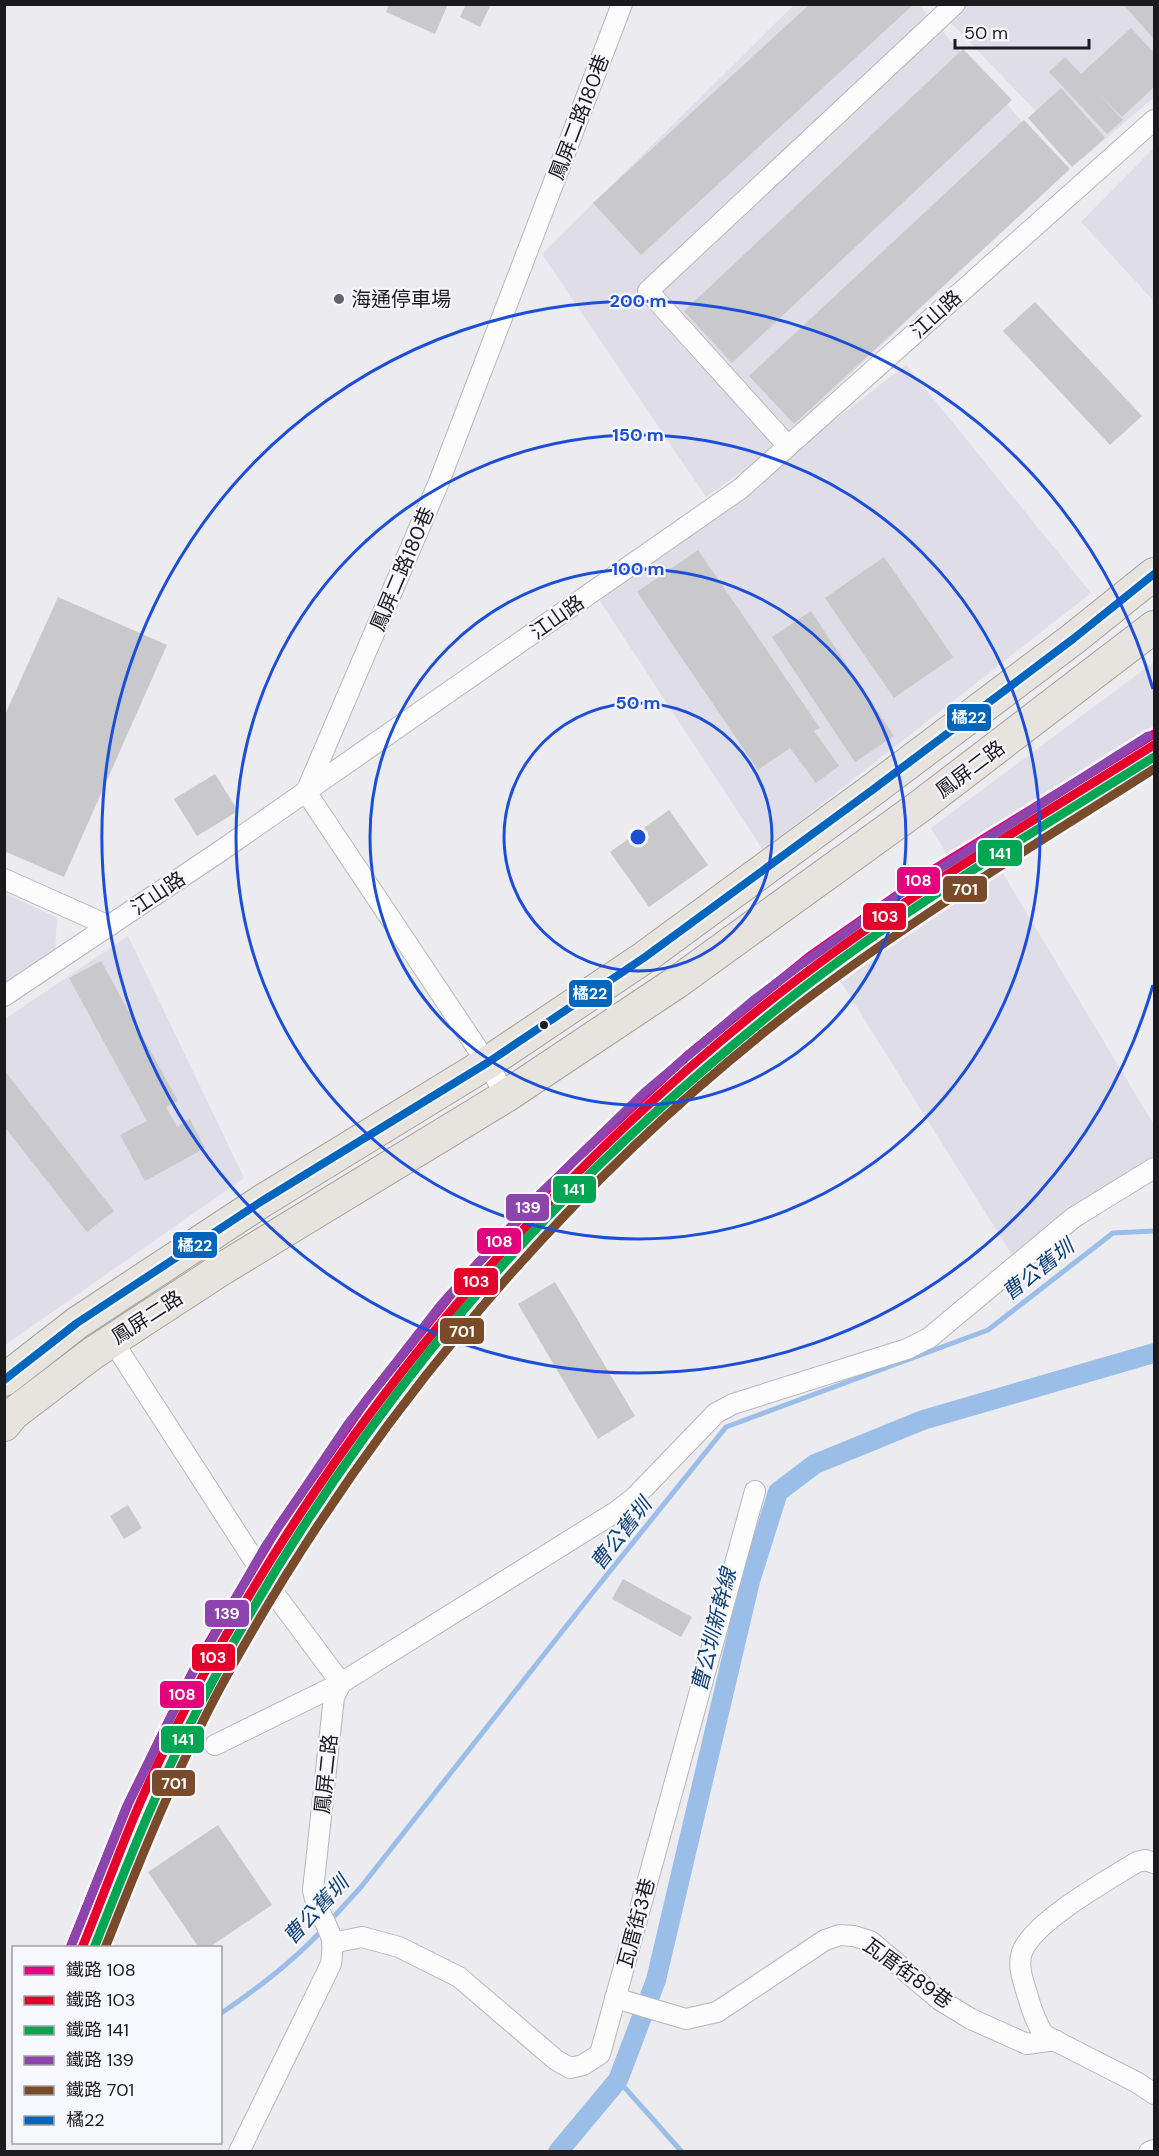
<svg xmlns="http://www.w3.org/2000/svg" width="1159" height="2156" viewBox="0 0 1159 2156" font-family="'DM Sans','Noto Sans TC',sans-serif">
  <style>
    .built { fill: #dedde8 }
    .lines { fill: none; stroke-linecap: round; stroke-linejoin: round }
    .stream { stroke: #9bbee8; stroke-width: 5 }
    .canal { stroke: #9bbee8; stroke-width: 20 }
    .building { fill: #c9c8ca }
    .minor-tunnel { stroke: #c1c1c6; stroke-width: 20; stroke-dasharray: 20 10; stroke-linecap: butt }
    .minor-casing { stroke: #b7b7ba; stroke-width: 22 }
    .primary-casing { stroke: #a5a199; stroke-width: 34 }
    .minor { stroke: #fcfcfd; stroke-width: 20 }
    .primary { stroke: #e7e4df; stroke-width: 32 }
    .bus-1-casing { stroke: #f7f7fe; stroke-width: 12 }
    .bus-1 { stroke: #0065bd; stroke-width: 8 }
    .rail-1-casing { stroke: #f7f7fe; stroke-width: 14 }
    .rail-2-casing { stroke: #f7f7fe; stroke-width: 14 }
    .rail-3-casing { stroke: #f7f7fe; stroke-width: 14 }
    .rail-4-casing { stroke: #f7f7fe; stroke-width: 14 }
    .rail-5-casing { stroke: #f7f7fe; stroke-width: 14 }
    .rail-1 { stroke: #e5007d; stroke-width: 9 }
    .rail-2 { stroke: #e4002b; stroke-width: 9 }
    .rail-3 { stroke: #00a651; stroke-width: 9 }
    .rail-4 { stroke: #8e44ad; stroke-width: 9 }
    .rail-5 { stroke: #7a4b2a; stroke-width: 9 }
    .ring { fill: none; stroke: #1d4ed8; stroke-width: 3 }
    .poi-dot { fill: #646468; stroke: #f7f7fe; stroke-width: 2 }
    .bus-dot { fill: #1b1b1e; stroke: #f7f7fe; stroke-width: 2 }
    .labels { text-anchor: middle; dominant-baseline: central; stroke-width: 4.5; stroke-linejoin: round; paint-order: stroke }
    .street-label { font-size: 20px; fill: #1b1b1e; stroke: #f7f7fe }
    .poi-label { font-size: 20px; fill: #1b1b1e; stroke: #f7f7fe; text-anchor: start }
    .water-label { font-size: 21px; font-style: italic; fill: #104177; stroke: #f7f7fe }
    .centre { fill: #1d4ed8; stroke: #f7f7fe; stroke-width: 3 }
    .ring-label { font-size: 18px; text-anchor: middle; font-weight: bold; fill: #1d4ed8; stroke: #f7f7fe; stroke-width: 4.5; stroke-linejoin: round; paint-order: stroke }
    .line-badge { stroke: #f7f7fe; stroke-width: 2 }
    .badge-label { font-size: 16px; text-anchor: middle; font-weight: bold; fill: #fff }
  </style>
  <rect width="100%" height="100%" fill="#ebebf0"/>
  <g class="built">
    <path d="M 794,5 L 919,5 L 1066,171 L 764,456 L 706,497 L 542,254 Z"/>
    <path d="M 934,5 L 1154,5 L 1154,97 L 1082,159 Z"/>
    <path d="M 1154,148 L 1154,301 L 1081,222 Z"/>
    <path d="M 906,365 L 1091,593 L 763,850 L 600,601 Z"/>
    <path d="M 1154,662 L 1154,726 L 948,856 L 931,828 Z"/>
    <path d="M 1001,870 L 1154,1125 L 1154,1155 L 1012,1255 L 836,974 Z"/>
    <path d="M 4,893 L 57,918 L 55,950 L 5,985 Z"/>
    <path d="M 128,936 L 244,1178 L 5,1345 L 5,1019 Z"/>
  </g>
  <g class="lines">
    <g class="stream">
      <path d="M 329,1922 L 361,1887 L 594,1591 L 726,1427 L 988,1330 L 1113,1233 L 1154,1231"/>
      <path d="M 220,2014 C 257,1989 293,1962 323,1929"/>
      <path d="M 618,2080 L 682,2152"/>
    </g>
    <path class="canal" d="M 558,2152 L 618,2080 L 656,1980 L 750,1581 L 778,1492 L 815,1464 L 923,1420 L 1154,1353"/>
  </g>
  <g class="building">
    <path d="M 389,4 L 448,4 L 435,34 L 386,12 Z"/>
    <path d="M 466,4 L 491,4 L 480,27 L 460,17 Z"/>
    <path d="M 810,4 L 914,4 L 641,255 L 593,203 Z"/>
    <path d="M 1123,4 L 1154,4 L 1154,39 Z"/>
    <path d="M 1131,28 L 1154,53 L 1154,87 L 1122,117 L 1098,93 L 1123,120 L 1107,134 L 1049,72 L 1065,57 L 1081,74 Z"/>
    <path d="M 963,49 L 1012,100 L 732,363 L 684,311 Z"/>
    <path d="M 1061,88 L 1105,138 L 1072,167 L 1028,118 Z"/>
    <path d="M 1024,120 L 1070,169 L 794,424 L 749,376 Z"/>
    <path d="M 1035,302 L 1142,416 L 1110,445 L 1003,331 Z"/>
    <path d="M 698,550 L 820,728 L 814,731 L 839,766 L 816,783 L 790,748 L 758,770 L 637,592 Z"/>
    <path d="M 884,557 L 953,657 L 894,698 L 825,598 Z"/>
    <path d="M 58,597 L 167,645 L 64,877 L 4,851 L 4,717 Z"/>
    <path d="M 811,611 L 894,736 L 855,762 L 772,637 Z"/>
    <path d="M 215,774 L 238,811 L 197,836 L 174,799 Z"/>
    <path d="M 669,810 L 708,865 L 649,907 L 610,852 Z"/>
    <path d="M 101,961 L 178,1101 L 166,1107 L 177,1127 L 190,1119 L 205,1148 L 145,1181 L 120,1135 L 147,1121 L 69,978 Z"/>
    <path d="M 4,1070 L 114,1211 L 87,1232 L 4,1126 Z"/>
    <path d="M 555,1282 L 635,1416 L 598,1439 L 518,1304 Z"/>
    <path d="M 128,1505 L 142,1528 L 124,1539 L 110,1516 Z"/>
    <path d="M 623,1579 L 692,1617 L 681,1637 L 612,1599 Z"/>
    <path d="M 218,1825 L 272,1905 L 208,1948 L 199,1948 L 148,1872 Z"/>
  </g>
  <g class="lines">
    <path class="minor-tunnel" d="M 254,1560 L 271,1589"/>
    <g class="minor-casing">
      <g id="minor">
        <path d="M 788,446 L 648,291 L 955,4"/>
        <path d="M 4,879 L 109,926"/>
        <path d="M 4,996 L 222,850 L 740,489 L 1154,120"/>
        <path d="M 506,1096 L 487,1063 L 306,792 L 439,482 L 622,4"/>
        <path d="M 112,1340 L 254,1560"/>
        <path d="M 215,1745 L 341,1683 L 271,1589"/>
        <path d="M 1154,1863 L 1145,1860 L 1137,1862 C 1108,1880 1034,1921 1022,1952 C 1017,1967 1024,1983 1028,1997 C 1032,2011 1036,2023 1044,2035 L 1138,2083 L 1154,2094"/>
        <path d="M 332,1943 L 362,1937 L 399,1947 L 459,1977 L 556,2060 L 570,2068 L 583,2065 L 600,2054 L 755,1491"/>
        <path d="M 615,1998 L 686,2019 L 717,2012 L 825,1940 L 840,1935 L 854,1936 L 870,1941 L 940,2000 L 971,2019 L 1027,2044 L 1055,2040"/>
        <path d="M 239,2152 L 331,1964 C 332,1956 333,1947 332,1940 C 327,1921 316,1911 313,1890 L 334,1697 L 341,1683 L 617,1511 L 634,1498 L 716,1413 L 733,1404 L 907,1349 L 929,1338 L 1073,1218 L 1154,1168"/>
        <path d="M 1149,2152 L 1154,2150"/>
      </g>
    </g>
    <g class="primary-casing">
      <g id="primary">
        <path d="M 4,1380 L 77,1323 L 262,1201 L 487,1063 L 645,957 L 871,791 L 1073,639 L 1154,574"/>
        <path d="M 4,1425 L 13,1414 L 93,1353 L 217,1272 L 506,1096 L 677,982 L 919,807 L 1154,627"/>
      </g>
    </g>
    <use href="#minor" class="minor"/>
    <use href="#primary" class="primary"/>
    <g class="bus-1-casing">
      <path id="bus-1" d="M 4,1380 L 77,1323 L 262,1201 L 487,1063 L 645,957 L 871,791 L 1073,639 L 1154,574"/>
    </g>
    <use href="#bus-1" class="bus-1"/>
    <g class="rail-1-casing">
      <path id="rail-1" d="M 70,1948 L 129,1802 L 198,1661 L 278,1527 L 368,1398 L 466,1276 L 573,1162 L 688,1055 L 810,956 L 936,868 L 1154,734"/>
    </g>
    <g class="rail-2-casing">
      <path id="rail-2" d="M 82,1948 C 100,1904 116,1860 134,1817 C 153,1771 176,1726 199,1683 C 212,1658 227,1635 240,1611 C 375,1379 553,1175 762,1007 C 884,909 1021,828 1154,745"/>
    </g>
    <g class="rail-3-casing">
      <path id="rail-3" d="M 94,1948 C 129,1859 164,1770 210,1686 C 300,1515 420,1348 555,1209 C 621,1141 693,1077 767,1017 C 887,918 1023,839 1154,757"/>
    </g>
    <g class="rail-4-casing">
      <path id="rail-4" d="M 72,1944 L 126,1808 L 191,1676 L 265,1547 L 348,1424 L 440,1306 L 538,1196 L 644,1093 L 755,999 L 803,963 L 900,894 L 1148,736"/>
    </g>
    <g class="rail-5-casing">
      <path id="rail-5" d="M 105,1948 C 140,1860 175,1772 220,1688 C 360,1432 548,1203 777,1022 C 896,928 1027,850 1154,769"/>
    </g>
    <use href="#rail-1" class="rail-1"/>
    <use href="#rail-2" class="rail-2"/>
    <use href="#rail-3" class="rail-3"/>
    <use href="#rail-4" class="rail-4"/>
    <use href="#rail-5" class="rail-5"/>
  </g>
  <g class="ring">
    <circle cx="638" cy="837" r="134"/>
    <circle cx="638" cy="837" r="268"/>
    <circle cx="638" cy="837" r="402"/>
    <path d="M1153 985A536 536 0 1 1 1153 689"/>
  </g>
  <circle class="poi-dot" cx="339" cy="299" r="6"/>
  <circle class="bus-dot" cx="544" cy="1025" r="5"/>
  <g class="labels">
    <g class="street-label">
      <text transform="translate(579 117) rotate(-69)">鳳屏二路180巷</text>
      <text transform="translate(936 314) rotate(-42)">江山路</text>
      <text transform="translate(402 569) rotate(-67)">鳳屏二路180巷</text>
      <text transform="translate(557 617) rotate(-35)">江山路</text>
      <text transform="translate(970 769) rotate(-37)">鳳屏二路</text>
      <text transform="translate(158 893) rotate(-34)">江山路</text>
      <text transform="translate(147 1317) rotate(-33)">鳳屏二路</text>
      <text transform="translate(326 1774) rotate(-84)">鳳屏二路</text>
      <text transform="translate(636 1923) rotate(-75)">瓦厝街3巷</text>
      <text transform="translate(908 1973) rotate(36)">瓦厝街89巷</text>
    </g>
    <g class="poi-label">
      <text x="351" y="299">海通停車場</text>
    </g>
    <g class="water-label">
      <text transform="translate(1038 1270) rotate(-38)">曹公舊圳</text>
      <text transform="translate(621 1534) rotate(-52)">曹公舊圳</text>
      <text transform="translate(714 1630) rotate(-76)">曹公圳新幹線</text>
      <text transform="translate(316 1910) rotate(-47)">曹公舊圳</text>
    </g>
  </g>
  <circle cx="638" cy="837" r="9" class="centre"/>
  <g class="ring-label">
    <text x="638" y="307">200 m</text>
    <text x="638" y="441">150 m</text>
    <text x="638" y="575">100 m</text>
    <text x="638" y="709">50 m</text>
  </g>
  <g class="line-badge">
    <rect x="946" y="703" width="46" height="29" rx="6" fill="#0065bd"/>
    <rect x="977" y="839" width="46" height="28" rx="6" fill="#00a651"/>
    <rect x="896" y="866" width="45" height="29" rx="6" fill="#e5007d"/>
    <rect x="942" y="875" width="46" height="28" rx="6" fill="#7a4b2a"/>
    <rect x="862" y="902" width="45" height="29" rx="6" fill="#e4002b"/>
    <rect x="568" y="979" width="45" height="29" rx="6" fill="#0065bd"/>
    <rect x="552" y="1175" width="45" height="29" rx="6" fill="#00a651"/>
    <rect x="505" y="1193" width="45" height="29" rx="6" fill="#8e44ad"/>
    <rect x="476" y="1227" width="46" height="28" rx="6" fill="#e5007d"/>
    <rect x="172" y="1231" width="46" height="28" rx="6" fill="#0065bd"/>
    <rect x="453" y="1267" width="46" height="29" rx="6" fill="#e4002b"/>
    <rect x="439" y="1317" width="46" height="28" rx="6" fill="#7a4b2a"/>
    <rect x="204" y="1599" width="46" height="29" rx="6" fill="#8e44ad"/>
    <rect x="191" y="1643" width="45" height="29" rx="6" fill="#e4002b"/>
    <rect x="159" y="1680" width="46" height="29" rx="6" fill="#e5007d"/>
    <rect x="160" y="1725" width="45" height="29" rx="6" fill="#00a651"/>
    <rect x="151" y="1769" width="45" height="28" rx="6" fill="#7a4b2a"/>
  </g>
  <g class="badge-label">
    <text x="969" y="723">橘22</text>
    <text x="1000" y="859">141</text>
    <text x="918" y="886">108</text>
    <text x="965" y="895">701</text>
    <text x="885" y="922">103</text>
    <text x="590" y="999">橘22</text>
    <text x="574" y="1195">141</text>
    <text x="528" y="1213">139</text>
    <text x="499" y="1247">108</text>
    <text x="195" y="1251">橘22</text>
    <text x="476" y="1287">103</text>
    <text x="462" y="1337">701</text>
    <text x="227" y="1619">139</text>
    <text x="213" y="1663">103</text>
    <text x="182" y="1700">108</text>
    <text x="183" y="1745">141</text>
    <text x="174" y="1789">701</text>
  </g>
  <rect width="1159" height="2156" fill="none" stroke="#1b1b1e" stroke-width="12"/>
  <rect x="12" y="1946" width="210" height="198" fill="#f7f7fe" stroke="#9f9fa4" stroke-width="1.5"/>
  <rect x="24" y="1966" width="30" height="9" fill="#e5007d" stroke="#9f9fa4" stroke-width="1.5"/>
  <text x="66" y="1976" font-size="18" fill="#1b1b1e">鐵路 108</text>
  <rect x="24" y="1996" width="30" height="9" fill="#e4002b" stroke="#9f9fa4" stroke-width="1.5"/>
  <text x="66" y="2006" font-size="18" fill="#1b1b1e">鐵路 103</text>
  <rect x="24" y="2026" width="30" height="9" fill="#00a651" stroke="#9f9fa4" stroke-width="1.5"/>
  <text x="66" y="2036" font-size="18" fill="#1b1b1e">鐵路 141</text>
  <rect x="24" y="2056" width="30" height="9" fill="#8e44ad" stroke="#9f9fa4" stroke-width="1.5"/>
  <text x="66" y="2066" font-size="18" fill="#1b1b1e">鐵路 139</text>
  <rect x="24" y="2086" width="30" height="9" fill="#7a4b2a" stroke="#9f9fa4" stroke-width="1.5"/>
  <text x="66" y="2096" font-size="18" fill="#1b1b1e">鐵路 701</text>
  <rect x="24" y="2116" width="30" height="9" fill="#0065bd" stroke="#9f9fa4" stroke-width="1.5"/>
  <text x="66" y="2126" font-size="18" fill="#1b1b1e">橘22</text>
  <path d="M955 39v9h134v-9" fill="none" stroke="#1b1b1e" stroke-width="3"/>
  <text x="964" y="39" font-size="18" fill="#1b1b1e" stroke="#f7f7fe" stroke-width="4.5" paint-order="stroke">50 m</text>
</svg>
